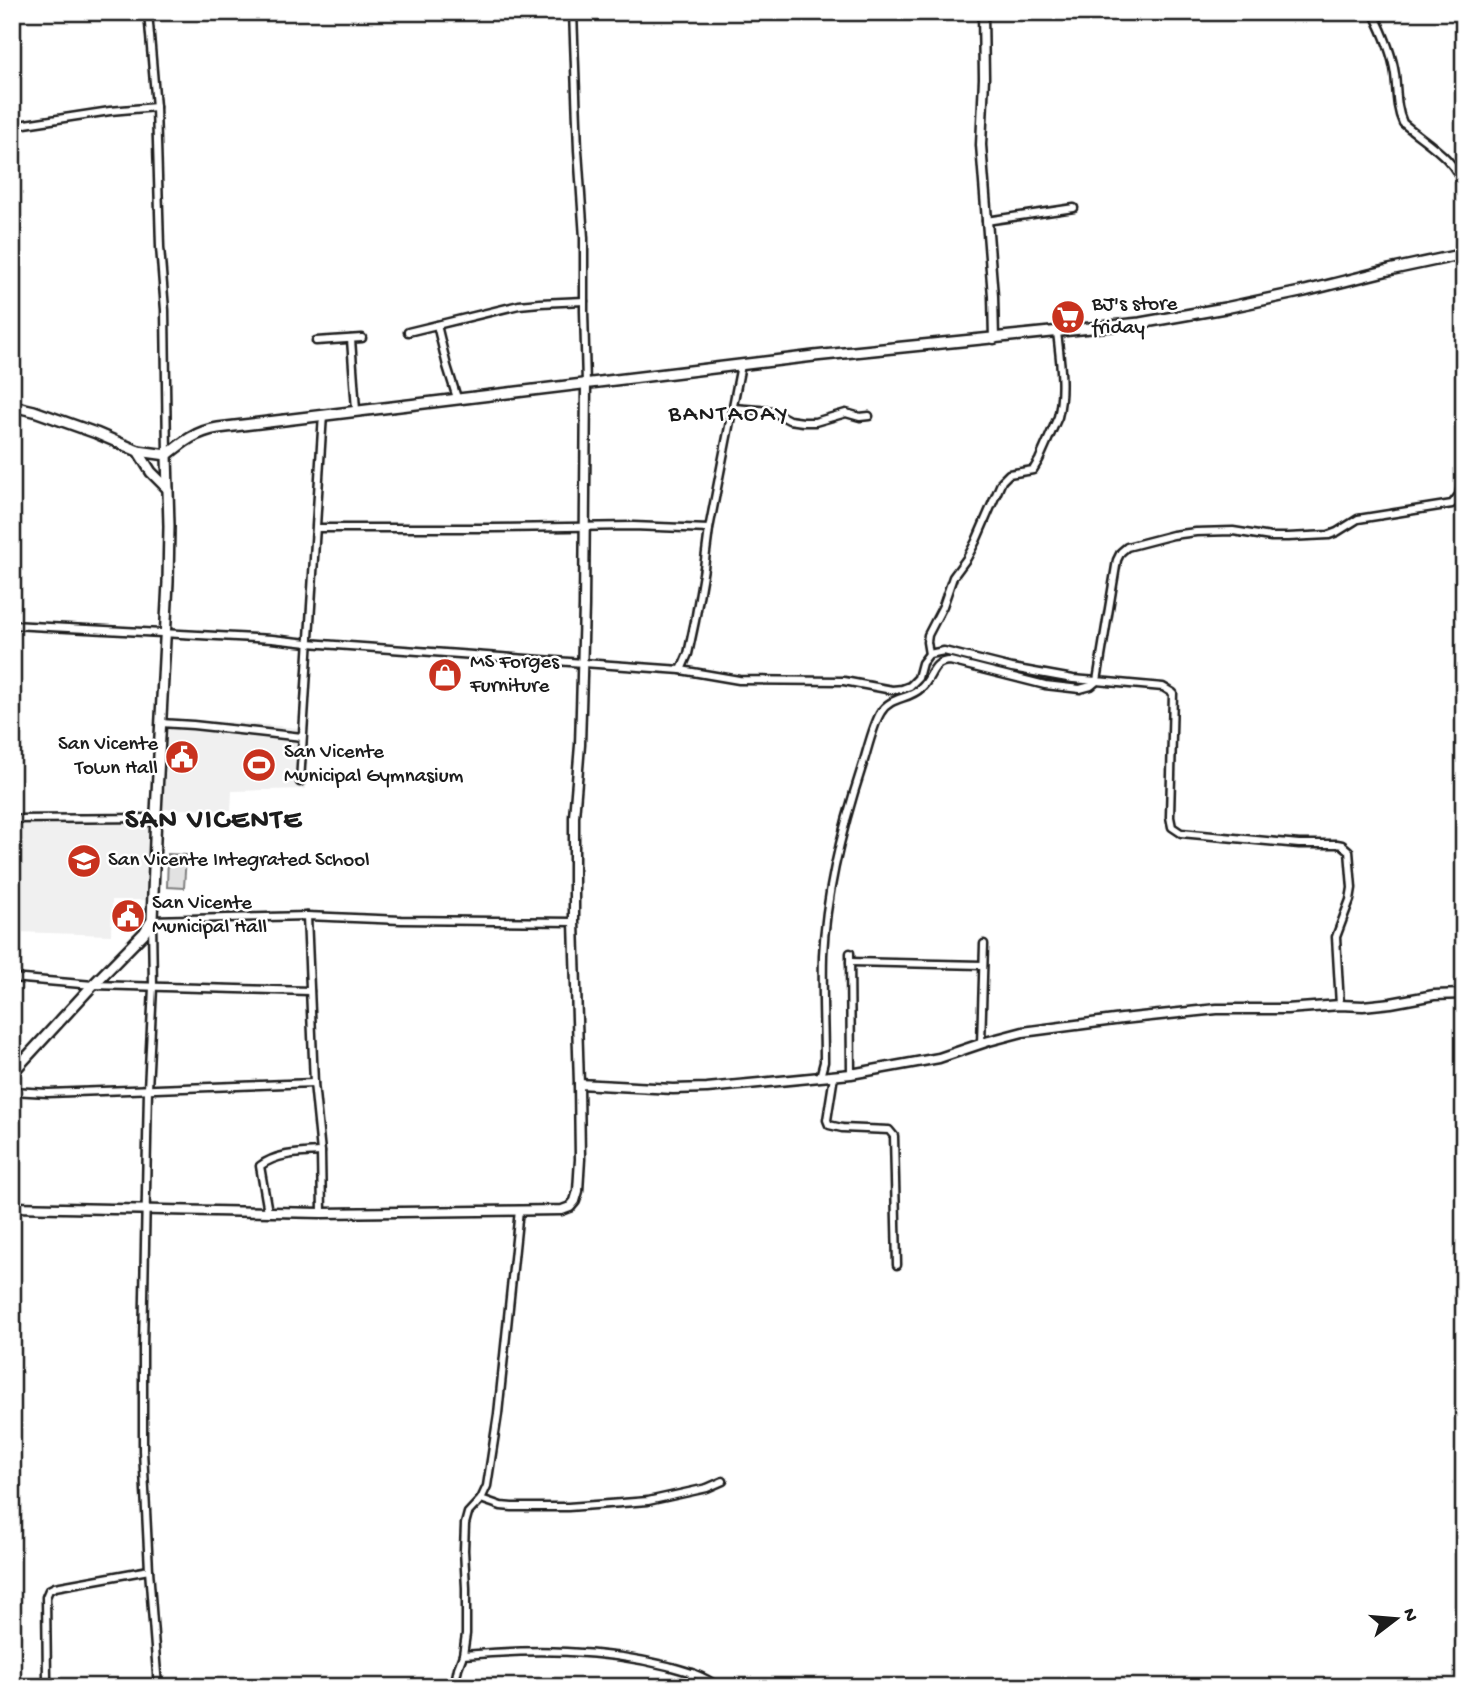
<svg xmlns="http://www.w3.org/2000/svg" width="1476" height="1699" viewBox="0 0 1476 1699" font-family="'Gochi Hand',sans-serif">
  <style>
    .built { fill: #f0f0f0 }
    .green { fill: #e2e2e2; stroke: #7f7f7f; stroke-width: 2 }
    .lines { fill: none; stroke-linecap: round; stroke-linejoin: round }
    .minor-casing { stroke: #1c1c1c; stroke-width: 11 }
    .tertiary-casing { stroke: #1c1c1c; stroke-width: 13 }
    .secondary-casing { stroke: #1c1c1c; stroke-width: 14 }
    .minor { stroke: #fff; stroke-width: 6 }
    .tertiary { stroke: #fff; stroke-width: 8 }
    .secondary { stroke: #fff; stroke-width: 9 }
    .labels { text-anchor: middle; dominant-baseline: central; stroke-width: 5; stroke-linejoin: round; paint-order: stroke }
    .poi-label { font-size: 21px; fill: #1c1c1c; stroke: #fff; text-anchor: start }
    .quarter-label { font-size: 24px; letter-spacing: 2px; fill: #1c1c1c; stroke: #fff }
    .district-label { font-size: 28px; font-weight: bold; letter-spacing: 2px; fill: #1c1c1c; stroke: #fff }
  </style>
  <rect width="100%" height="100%" fill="#fff"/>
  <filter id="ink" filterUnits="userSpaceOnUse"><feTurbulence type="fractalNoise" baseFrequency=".0143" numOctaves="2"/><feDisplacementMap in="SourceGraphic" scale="14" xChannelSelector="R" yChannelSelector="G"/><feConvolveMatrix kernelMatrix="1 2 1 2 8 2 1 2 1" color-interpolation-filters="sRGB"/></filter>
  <g filter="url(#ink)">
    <g class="built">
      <path d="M 166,719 L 247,723 L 309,729 L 306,789 L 232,791 L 231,810 L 164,809 Z"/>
      <path d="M 20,823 L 152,823 L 147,900 L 112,900 L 111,935 L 16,932 Z"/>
    </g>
    <path class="green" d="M 168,854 L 186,855 L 184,888 L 167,887 Z"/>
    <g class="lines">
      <g class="minor-casing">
        <g id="minor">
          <path d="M 148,12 L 156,107 L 160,247 L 165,310 L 167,455"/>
          <path d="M 573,12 L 578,150 L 584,238 L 584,311 L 586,384"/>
          <path d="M 1373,12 C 1383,32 1392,52 1395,74 C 1397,91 1396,108 1403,123 C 1426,143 1455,157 1464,188"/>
          <path d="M 12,126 L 110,111 L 156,107"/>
          <path d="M 986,221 L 1074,208"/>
          <path d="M 437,325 L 447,366 L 457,398"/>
          <path d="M 408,332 L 519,305 L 540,303 L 584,301"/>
          <path d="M 351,339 L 356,410"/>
          <path d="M 316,341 L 362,338"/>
          <path d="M 733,408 L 772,411 L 789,420 L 803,422 L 815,422 L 846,413 L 860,417 L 869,416"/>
          <path d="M 317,528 L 492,528 L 633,526 L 709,529"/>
          <path d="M 12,625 L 272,639 L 308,643 L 681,670 L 739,680 L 844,681 L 892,690 L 902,689 L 910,686 L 918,678 L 922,663 L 929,654 L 944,651 L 1012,668 L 1073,679 L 1097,681"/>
          <path d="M 929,654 L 927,642 L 928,635 L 943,606 L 953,577 L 967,558 L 976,541 L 1002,481 L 1009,474 L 1033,470 L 1039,460 L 1058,417 C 1065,390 1060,359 1057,332"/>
          <path d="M 681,670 L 688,654 L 695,621 L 704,568 L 709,529 L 741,365"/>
          <path d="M 160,723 L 193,725 L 302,737"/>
          <path d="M 300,782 L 323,414"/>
          <path d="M 12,819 L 156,818"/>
          <path d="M 307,916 L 314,1083 L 321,1152 L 322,1213"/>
          <path d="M 850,953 L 851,1074"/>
          <path d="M 850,962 L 982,965"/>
          <path d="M 12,978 L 93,985 L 310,991"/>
          <path d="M 1340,1005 L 1336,937 L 1350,900 L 1352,888 L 1349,851 L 1342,845 L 1337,844 L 1299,844 L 1181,833 L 1172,827 L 1170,817 L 1173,693 L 1163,687 L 1097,681 L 1117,560 L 1121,552 L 1127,547 L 1173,535 L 1196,532 L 1233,531 L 1271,537 L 1288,537 L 1329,535 L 1337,532 L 1358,519 L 1452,504 L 1459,495 L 1462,482 L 1461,423 L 1464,410"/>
          <path d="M 981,1044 L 984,944"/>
          <path d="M 834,1076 L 827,1120 L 829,1125 L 842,1128 L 889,1130 L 894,1136 L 897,1265"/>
          <path d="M 820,1077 L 824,1062 C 824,1027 822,991 823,955 C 826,891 842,828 862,767 C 867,752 873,724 881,712 C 891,696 909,700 921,688 C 933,678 931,661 950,661 L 1045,685 L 1080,689 L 1091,686 L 1097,681"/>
          <path d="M 12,1091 L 48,1093 L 314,1083"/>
          <path d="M 268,1212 L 260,1166 C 277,1153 301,1153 321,1152"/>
          <path d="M 481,1499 L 501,1506 L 512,1507 L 568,1507 L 609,1504 L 648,1501 L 707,1488 L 723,1481"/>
          <path d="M 463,1655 C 532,1649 601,1649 668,1666 C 686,1671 703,1675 718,1687"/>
          <path d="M 59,1687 L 50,1683 L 47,1679 L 46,1597 L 49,1590 L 55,1587 L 149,1570"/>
          <path d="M 158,1687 L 149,1570 L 143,1450 L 143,1348 L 148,1089 L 153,987 L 152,920 L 307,916 L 401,920 L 574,922"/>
          <path d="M 454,1687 L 458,1668 L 463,1655 L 466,1634 L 466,1588 L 464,1550 L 465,1524 L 468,1513 L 481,1499 L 487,1486 L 498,1414 L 519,1210"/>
          <path d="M 687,1687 L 693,1673"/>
        </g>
      </g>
      <g class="tertiary-casing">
        <g id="tertiary">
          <path d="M 983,12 L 984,78 L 981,145 L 993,296 L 994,339"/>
          <path d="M 579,1084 L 673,1089 L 707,1088 L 851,1074 L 939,1058 L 989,1041 L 1023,1032 L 1122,1019 L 1217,1009 L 1287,1009 L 1340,1005 L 1363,1006 L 1391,1003 L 1434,995 L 1464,994"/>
          <path d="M 12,1207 L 322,1213 L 562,1210 L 570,1207 L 575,1201 L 578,1191 L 580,1159 L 579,1084 L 574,922 L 574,817 L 580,745 L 584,606 L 586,384"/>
        </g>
      </g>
      <g class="secondary-casing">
        <g id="secondary">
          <path d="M 12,406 L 34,411 L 96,433 L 138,451 L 167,455 C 183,442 197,431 218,428 L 814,356 L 1140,323 L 1225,308 L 1305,291 L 1389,270 L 1464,254"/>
          <path d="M 138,451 L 151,472 L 168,489"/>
          <path d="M 12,1073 L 93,985 L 144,933 L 152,920 L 156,813 L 168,582 L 169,526 L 167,455"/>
        </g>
      </g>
      <use href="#minor" class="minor"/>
      <use href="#tertiary" class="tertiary"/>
      <use href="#secondary" class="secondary"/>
    </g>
  </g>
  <defs>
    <g id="supermarket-disc" transform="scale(1.75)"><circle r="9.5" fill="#c8321e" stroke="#fff"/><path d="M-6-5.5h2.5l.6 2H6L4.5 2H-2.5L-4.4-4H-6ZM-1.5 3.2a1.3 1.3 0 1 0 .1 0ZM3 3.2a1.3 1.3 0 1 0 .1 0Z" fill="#fff"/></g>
    <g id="shop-disc" transform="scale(1.75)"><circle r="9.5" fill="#c8321e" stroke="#fff"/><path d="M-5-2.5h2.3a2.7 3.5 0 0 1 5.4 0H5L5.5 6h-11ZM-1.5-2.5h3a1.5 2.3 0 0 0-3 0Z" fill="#fff"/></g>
    <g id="civic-disc" transform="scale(1.75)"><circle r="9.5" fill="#c8321e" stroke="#fff"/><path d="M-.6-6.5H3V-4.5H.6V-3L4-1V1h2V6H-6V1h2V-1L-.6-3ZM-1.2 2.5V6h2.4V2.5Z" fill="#fff"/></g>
    <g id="stadium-disc" transform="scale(1.75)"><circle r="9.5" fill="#c8321e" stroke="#fff"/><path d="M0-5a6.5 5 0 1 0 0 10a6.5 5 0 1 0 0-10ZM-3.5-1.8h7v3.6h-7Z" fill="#fff"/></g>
    <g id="school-disc" transform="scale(1.75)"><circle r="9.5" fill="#c8321e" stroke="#fff"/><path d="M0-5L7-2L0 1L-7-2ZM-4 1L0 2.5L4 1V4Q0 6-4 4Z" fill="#fff"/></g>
  </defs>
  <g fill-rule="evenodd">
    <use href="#supermarket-disc" x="1068" y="317"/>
    <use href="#shop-disc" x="445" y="675"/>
    <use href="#civic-disc" x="182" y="757"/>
    <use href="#stadium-disc" x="259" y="765"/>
    <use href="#school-disc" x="84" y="861"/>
    <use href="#civic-disc" x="128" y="916"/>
  </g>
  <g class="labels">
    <g class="poi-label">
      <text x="1092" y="305">BJ's store<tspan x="1092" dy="24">friday</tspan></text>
      <text x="470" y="663">MS Forges<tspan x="470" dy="24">Furniture</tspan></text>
      <text x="158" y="745" text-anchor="end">San Vicente<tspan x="158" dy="24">Town Hall</tspan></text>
      <text x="284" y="753">San Vicente<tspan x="284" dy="24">Municipal Gymnasium</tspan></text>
      <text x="108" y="861">San Vicente Integrated School</text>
      <text x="152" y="904">San Vicente<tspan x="152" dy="24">Municipal Hall</tspan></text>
    </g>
    <g class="quarter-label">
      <text x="729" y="415">BANTAOAY</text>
    </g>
    <g class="district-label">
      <text x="214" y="821">SAN VICENTE</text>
    </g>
  </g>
  <rect width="1476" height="1699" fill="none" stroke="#fff" stroke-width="42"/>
  <rect x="21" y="21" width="1434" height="1657" fill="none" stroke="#1c1c1c" stroke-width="2.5" filter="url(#ink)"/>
  <g transform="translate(1396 1619) rotate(74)" stroke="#ffffff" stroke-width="5" paint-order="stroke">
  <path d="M0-5L12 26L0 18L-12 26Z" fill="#1c1c1c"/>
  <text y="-10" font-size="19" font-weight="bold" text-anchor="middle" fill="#1c1c1c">N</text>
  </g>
</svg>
